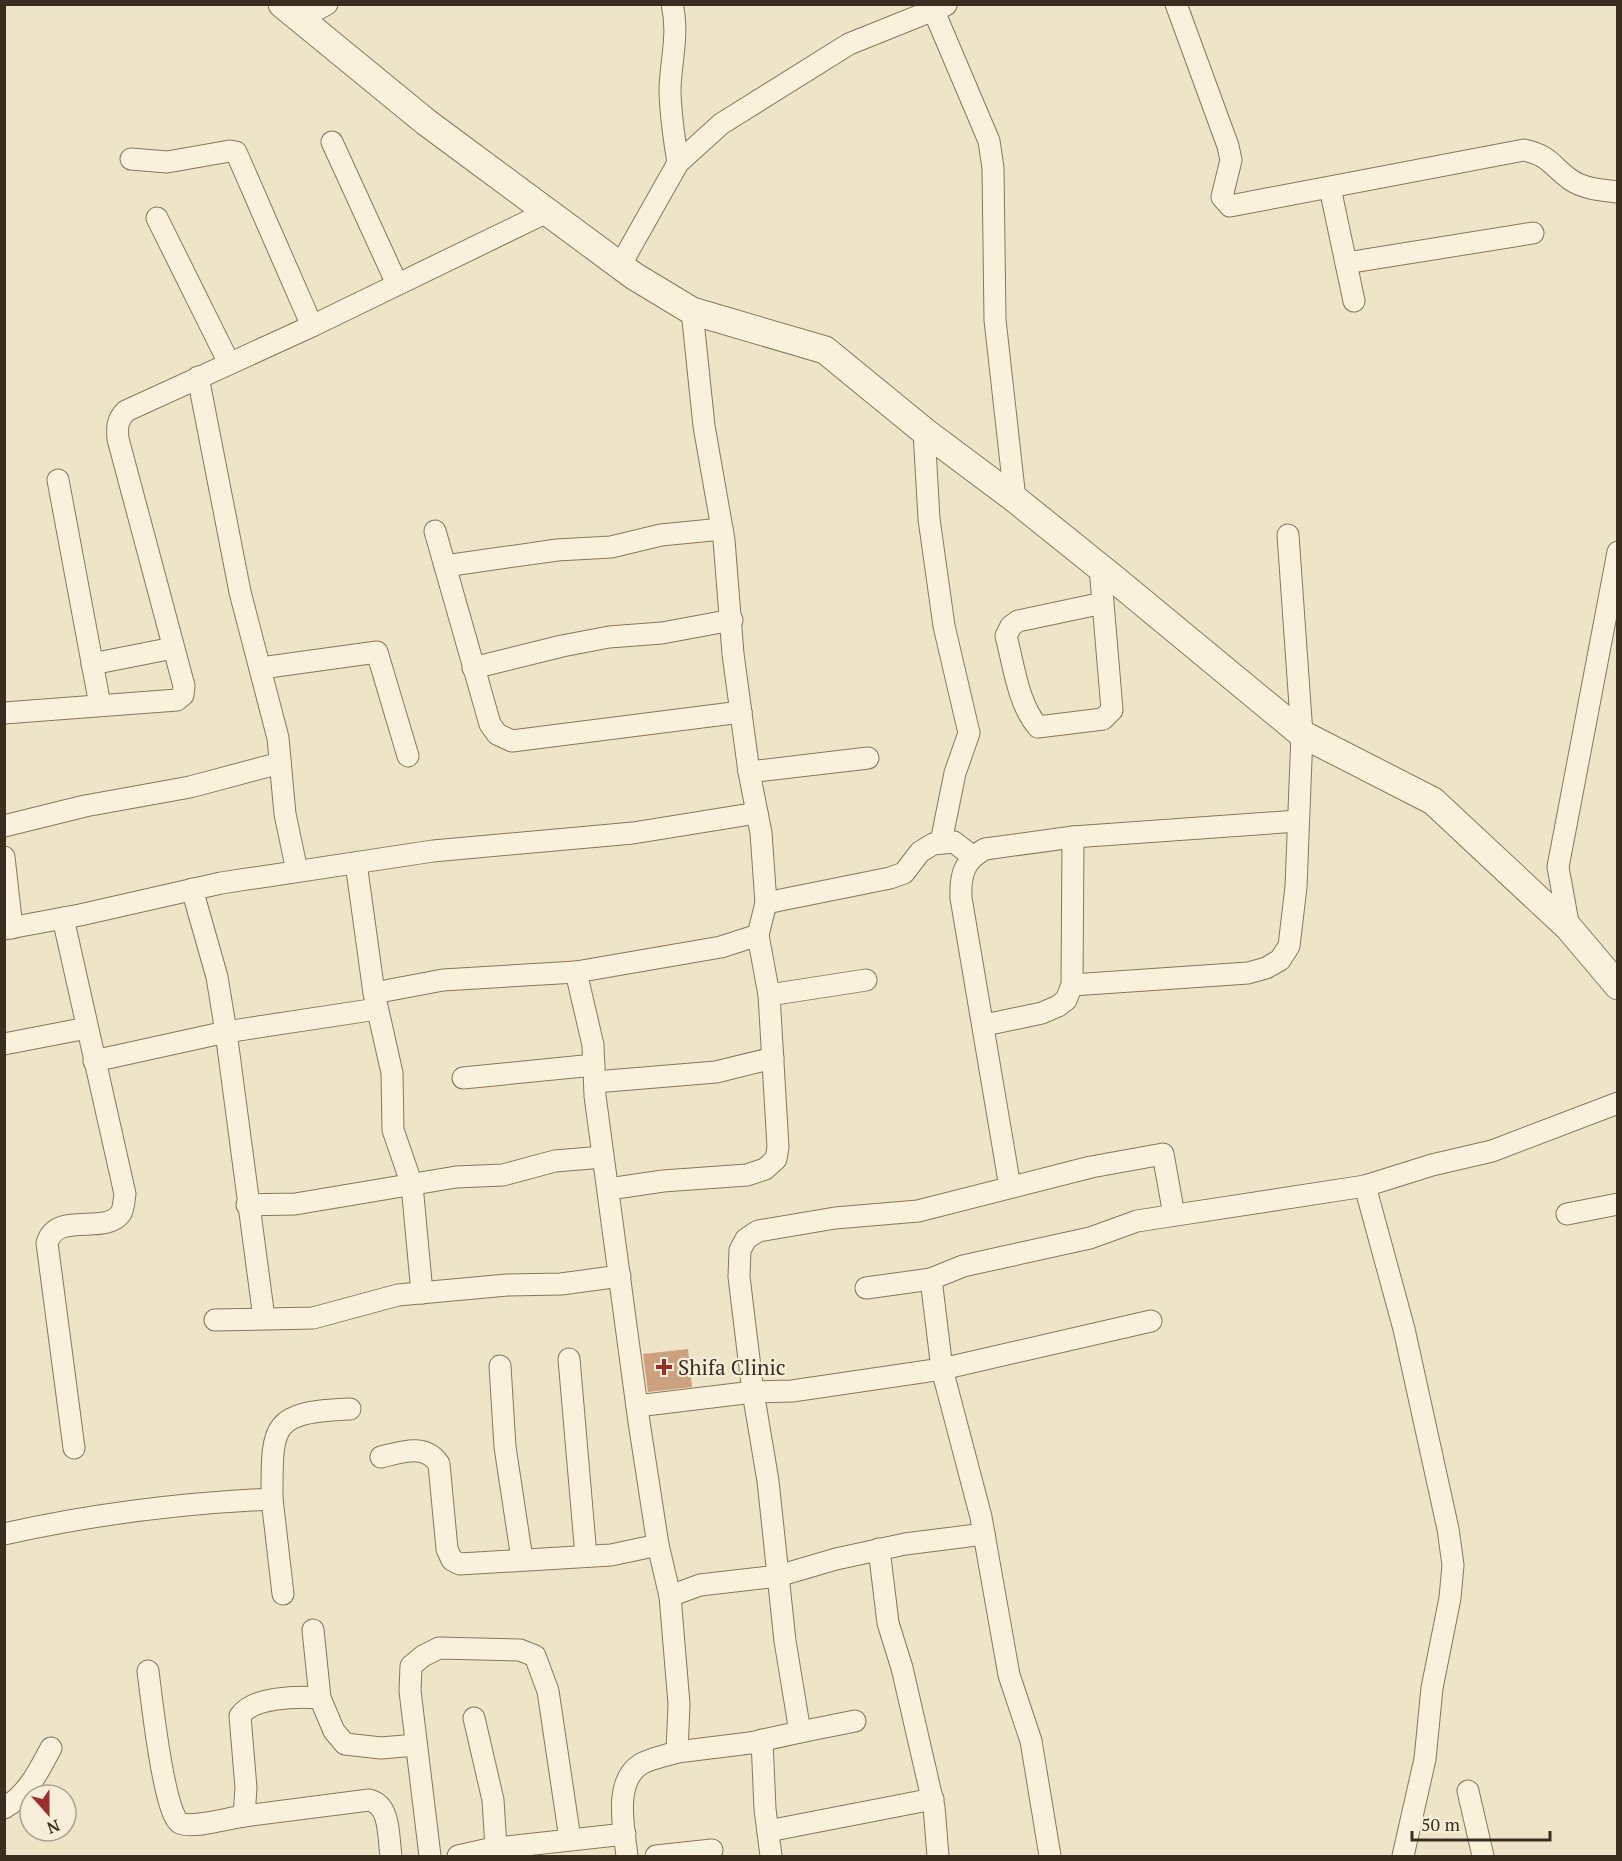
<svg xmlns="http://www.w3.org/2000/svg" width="1622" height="1861" viewBox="0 0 1622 1861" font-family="'PT Serif',serif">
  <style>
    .building { fill: #cca17f }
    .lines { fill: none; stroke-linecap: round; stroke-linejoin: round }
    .minor-casing { stroke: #8a765d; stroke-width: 23 }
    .tertiary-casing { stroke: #8a765d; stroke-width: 29 }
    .minor { stroke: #f9f1dc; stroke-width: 21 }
    .tertiary { stroke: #f9f1dc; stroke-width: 27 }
    .poi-dot { fill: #99302e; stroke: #f6eed8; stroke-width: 2 }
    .labels { text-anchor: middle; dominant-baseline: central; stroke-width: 4.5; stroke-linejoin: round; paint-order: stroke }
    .poi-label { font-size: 21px; fill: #3b2e20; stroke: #f6eed8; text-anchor: start }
  </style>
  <rect width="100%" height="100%" fill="#eee4c8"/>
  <path class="building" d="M 688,1349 L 692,1387 L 648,1392 L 643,1354 Z"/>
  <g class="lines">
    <g class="minor-casing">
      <g id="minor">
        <path d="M 672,4 C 679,33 671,60 670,88 C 670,114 674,138 678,163"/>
        <path d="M 1176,4 L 1228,146 L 1231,160 L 1222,197 L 1230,206 L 1524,150 C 1551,156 1551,166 1571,180 C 1584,189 1602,190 1618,192"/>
        <path d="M 933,9 L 989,141 L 993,168 L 995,320 L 1015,499"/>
        <path d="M 300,19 L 327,4"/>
        <path d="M 332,142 L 397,284"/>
        <path d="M 131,159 L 167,162 L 230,151 L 236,152 L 312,326"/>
        <path d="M 1330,188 L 1354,301"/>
        <path d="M 157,218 L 229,363"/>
        <path d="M 1346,263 L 1533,233"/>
        <path d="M 621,264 L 678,163 L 721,124 L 849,44 L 946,5"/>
        <path d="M 198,377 L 240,592 L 278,738 L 285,814 L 297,871"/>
        <path d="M 924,431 L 929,519 L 944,626 L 969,733 L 955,773 L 941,842"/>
        <path d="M 58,480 L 100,705"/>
        <path d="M 435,531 L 490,724 L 497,734 L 512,741 L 741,712"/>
        <path d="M 445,566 L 557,550 L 611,547 L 661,535 L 722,529"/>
        <path d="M 1100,567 L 1112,710 L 1103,719 L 1038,727 C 1018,704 1014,666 1006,636 L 1011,626 L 1018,621 L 1103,603"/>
        <path d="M 92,664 L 173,648"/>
        <path d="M 261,668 L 377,652 L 408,756"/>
        <path d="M 473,668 L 562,646 L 609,637 L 662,633 L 732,620"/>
        <path d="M 4,713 L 177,700 L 183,695 L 184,686 L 118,439 C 117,427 117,420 126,411 L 312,326 L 547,212"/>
        <path d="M 749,772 L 868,758"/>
        <path d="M 4,826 L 85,806 L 190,787 L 280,763"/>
        <path d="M 4,857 L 12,928"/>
        <path d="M 356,863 L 374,993 L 392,1073 L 393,1130 L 412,1185 L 422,1293"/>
        <path d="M 766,903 L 890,878 L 904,873 L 920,852 L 933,844 L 954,842 L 972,856"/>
        <path d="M 63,918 L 125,1194 C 124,1199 124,1208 121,1213 C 106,1236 57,1210 47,1243 L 74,1448"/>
        <path d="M 1569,928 L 1558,867 L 1618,552"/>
        <path d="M 4,929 L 80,915 L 221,883 L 433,851 L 633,833 L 757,813"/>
        <path d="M 1072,985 L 1248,973 L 1266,968 L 1280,960 L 1289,946 L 1296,887 L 1302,734 L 1288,535"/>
        <path d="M 374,993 L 443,980 L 576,972"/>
        <path d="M 769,995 L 866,980"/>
        <path d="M 985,1025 L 1042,1013 L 1058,1006 L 1066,1000 L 1072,985 L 1073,837"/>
        <path d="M 4,1044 L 87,1028"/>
        <path d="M 94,1061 L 226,1032 L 217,977 L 192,889"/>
        <path d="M 463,1078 L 594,1065"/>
        <path d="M 595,1082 L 716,1072 L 773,1058"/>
        <path d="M 1365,1186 L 1404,1329 L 1448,1529 L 1453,1565 L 1450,1598 L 1432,1688 L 1425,1759 L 1403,1856"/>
        <path d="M 1010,1187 L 961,898 C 960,875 964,860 985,849 L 1073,837 L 1298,821"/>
        <path d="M 609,1189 L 663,1181 L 747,1175 L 765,1169 L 776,1159 L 778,1147 L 769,995 L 758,935"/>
        <path d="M 247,1205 L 295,1204 L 456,1177 L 503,1175 L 555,1161 L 603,1157"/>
        <path d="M 1567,1214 L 1618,1204"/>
        <path d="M 866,1288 L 931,1279"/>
        <path d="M 264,1318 L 226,1032 L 377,1009"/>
        <path d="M 215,1320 L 313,1318 L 398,1295 L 507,1285 L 561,1284 L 620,1276"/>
        <path d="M 569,1359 L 586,1556"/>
        <path d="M 500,1366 L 505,1447 L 522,1559"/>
        <path d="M 637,1406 L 753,1392 L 792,1391 L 942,1369 L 1151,1321"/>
        <path d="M 381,1457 C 402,1452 425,1443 439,1464 L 447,1549 L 452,1560 L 460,1564 L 611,1555 L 658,1545"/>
        <path d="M 272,1499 L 283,1594"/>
        <path d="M 4,1534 C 93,1514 182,1503 272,1499 C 272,1425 270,1412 350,1409"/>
        <path d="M 879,1549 L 888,1623 L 902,1668 L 934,1807 L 938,1856"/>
        <path d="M 670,1596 L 700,1585 L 778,1576 L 836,1559 L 905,1544 L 984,1534"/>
        <path d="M 313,1630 L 320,1698"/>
        <path d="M 148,1671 C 151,1694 164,1815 180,1823 C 194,1829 229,1818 244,1816 L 246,1788 L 240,1716 C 252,1697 298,1696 320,1698 L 334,1731 L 345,1744 L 381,1748 L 416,1745"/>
        <path d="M 474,1718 L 493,1800 L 496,1848"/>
        <path d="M 800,1732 L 855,1721"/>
        <path d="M 762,1740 L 765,1809 L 771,1856"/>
        <path d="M 677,1752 L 750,1743 L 800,1732 L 785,1641 L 768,1481 L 753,1392 L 739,1277 L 740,1250 L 746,1239 L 758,1231 L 835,1218 L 918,1211 L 1091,1167 L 1163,1154 L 1174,1215"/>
        <path d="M 1468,1791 L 1483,1856"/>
        <path d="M 4,1808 C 28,1794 38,1772 51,1748"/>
        <path d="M 244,1816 L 369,1800 C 391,1805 388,1837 391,1856"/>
        <path d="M 768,1831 L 933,1799"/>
        <path d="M 430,1856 L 410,1691 L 411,1666 L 423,1656 L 439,1648 L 520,1650 L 535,1656 L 548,1691 L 570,1839"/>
        <path d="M 458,1856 L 489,1849 L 625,1834"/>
        <path d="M 627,1856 C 624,1829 613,1781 641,1764 C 651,1758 665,1756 677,1752 L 679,1704 L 670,1596 L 658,1545 L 639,1422 L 595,1096 L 593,1045 L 576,972 L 721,947 L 758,935 L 766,903 L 761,833 L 749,772 L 733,654 L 724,540 L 704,426 L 692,311"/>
        <path d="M 656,1856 L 712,1850"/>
        <path d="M 1050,1856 L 1031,1741 L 1009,1675 L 981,1517 L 942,1369 L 931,1279 L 963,1266 L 1090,1238 L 1137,1221 L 1365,1186 L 1432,1165 L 1492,1151 L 1618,1103"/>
      </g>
    </g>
    <g class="tertiary-casing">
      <path id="tertiary" d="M 282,4 L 426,122 L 634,276 L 692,311 L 825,350 L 924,431 L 1015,499 L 1112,577 L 1302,734 L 1433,801 L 1569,928 L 1618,986"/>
    </g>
    <use href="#minor" class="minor"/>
    <use href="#tertiary" class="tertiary"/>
  </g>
  <path class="poi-dot" d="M661 1358h6v6h6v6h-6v6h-6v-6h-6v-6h6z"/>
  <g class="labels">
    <g class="poi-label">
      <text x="678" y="1367">Shifa Clinic</text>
    </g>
  </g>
  <rect width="1622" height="1861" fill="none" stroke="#3b2e20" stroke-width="12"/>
  <g transform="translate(48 1813) rotate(159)"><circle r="28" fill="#f6eed8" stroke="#aba18e" stroke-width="1.5"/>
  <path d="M0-4.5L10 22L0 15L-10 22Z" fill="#99302e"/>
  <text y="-9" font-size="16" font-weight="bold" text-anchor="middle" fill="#3b2e20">N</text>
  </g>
  <path d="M1412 1831v9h138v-9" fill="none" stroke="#3b2e20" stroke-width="3"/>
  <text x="1421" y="1831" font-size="18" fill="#3b2e20" stroke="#f6eed8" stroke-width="4.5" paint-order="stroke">50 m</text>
</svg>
